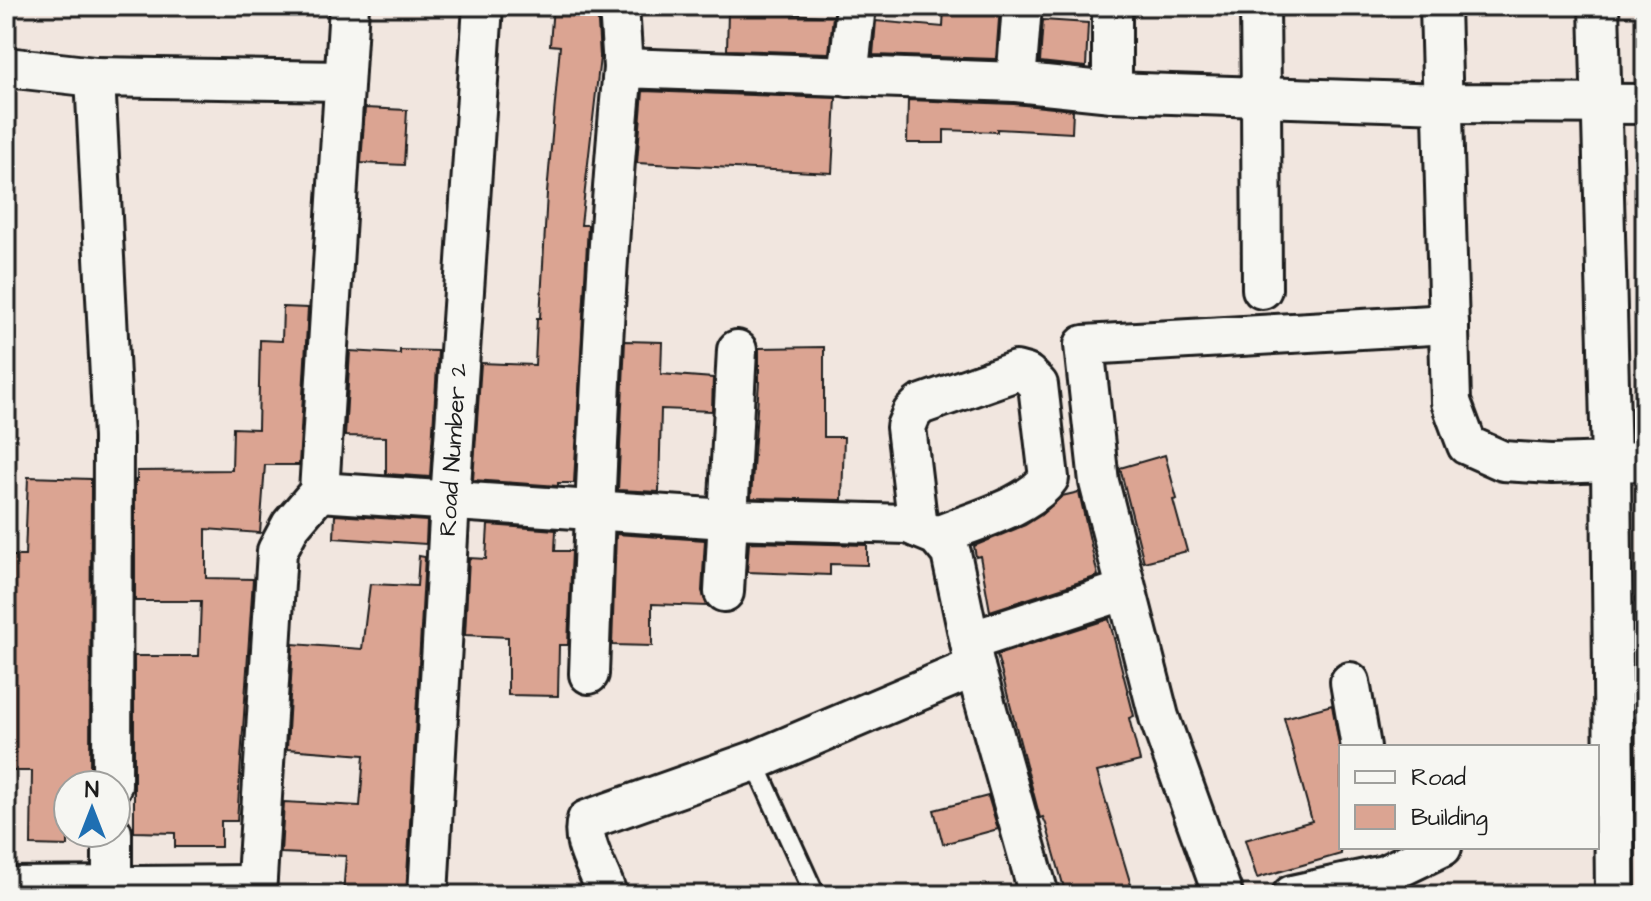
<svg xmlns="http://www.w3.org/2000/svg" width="1651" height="901" viewBox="0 0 1651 901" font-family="'Architects Daughter',sans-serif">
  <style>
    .building { fill: #dba492; stroke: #1c1c1c; stroke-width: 2 }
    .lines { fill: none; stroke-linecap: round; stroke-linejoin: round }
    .lane-casing { stroke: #1c1c1c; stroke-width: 24 }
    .street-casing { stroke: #1c1c1c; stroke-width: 44 }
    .lane { stroke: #f6f6f2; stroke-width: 18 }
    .street { stroke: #f6f6f2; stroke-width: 38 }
    .labels { text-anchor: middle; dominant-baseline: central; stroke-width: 6; stroke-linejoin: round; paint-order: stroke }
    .street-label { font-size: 24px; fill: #1c1c1c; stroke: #f6f6f2 }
  </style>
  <rect width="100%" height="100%" fill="#f1e6df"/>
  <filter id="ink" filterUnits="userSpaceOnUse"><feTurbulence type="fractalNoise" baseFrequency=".0125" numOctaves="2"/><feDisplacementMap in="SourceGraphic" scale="16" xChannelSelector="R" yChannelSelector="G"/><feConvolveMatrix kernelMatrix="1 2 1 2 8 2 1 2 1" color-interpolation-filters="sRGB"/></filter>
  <g filter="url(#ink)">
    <g class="building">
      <path d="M 553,6 L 597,6 L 600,57 L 581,225 L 588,225 L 574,483 L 558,483 L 558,486 L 473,480 L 481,363 L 535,365 L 537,318 L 540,318 L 547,193 L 560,46 L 550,45 Z"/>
      <path d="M 944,6 L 1000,6 L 996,59 L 873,55 L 876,21 L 943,27 Z"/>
      <path d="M 728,12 L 833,16 L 829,53 L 727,50 Z"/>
      <path d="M 1043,20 L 1088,23 L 1086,67 L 1040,62 Z"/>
      <path d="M 643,91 L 836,98 L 832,173 L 637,163 Z"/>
      <path d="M 908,100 L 1014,104 L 1073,110 L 1072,133 L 997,129 L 997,132 L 944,130 L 944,143 L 907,143 Z"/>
      <path d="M 365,108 L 407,110 L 404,165 L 361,163 Z"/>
      <path d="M 283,307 L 308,308 L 299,465 L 265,465 L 260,533 L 206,529 L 206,578 L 253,579 L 237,821 L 221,821 L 221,847 L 175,847 L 175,833 L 134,832 L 134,656 L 199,656 L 201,601 L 135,601 L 135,480 L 137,481 L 137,471 L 232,470 L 233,428 L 258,429 L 260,340 L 282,341 Z"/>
      <path d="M 625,341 L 662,342 L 661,374 L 713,378 L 712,411 L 661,409 L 659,492 L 618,490 Z"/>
      <path d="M 824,347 L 824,437 L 844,437 L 842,500 L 751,498 L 759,381 L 759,348 Z"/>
      <path d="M 400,350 L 438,351 L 430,477 L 386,474 L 386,437 L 345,436 L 350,351 L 400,354 Z"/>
      <path d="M 1165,455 L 1177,499 L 1173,500 L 1187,551 L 1144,562 L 1120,468 Z"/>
      <path d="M 28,477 L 91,479 L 90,785 L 68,785 L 68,846 L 31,845 L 32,771 L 6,771 L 6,556 L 25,556 Z"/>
      <path d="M 1079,492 L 1098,576 L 990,611 L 980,556 L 976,557 L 974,546 L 1025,525 L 1041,515 L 1062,496 Z"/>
      <path d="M 335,515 L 427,521 L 426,544 L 334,538 Z"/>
      <path d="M 488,525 L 556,530 L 555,551 L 572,551 L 568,645 L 559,645 L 558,696 L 508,695 L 508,637 L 465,635 L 469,558 L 486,559 Z"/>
      <path d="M 616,534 L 705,540 L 702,591 L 707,606 L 652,604 L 652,646 L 612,645 Z"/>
      <path d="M 749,542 L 867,545 L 867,565 L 830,564 L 830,575 L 747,572 Z"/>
      <path d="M 419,556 L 425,557 L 406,895 L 343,895 L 346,856 L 281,853 L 284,802 L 360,806 L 364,755 L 287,749 L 293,644 L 362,649 L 370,584 L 417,586 Z"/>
      <path d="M 1109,619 L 1134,716 L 1129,718 L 1140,761 L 1097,772 L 1134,895 L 1066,895 L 1046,824 L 1043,817 L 1040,818 L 997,655 Z"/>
      <path d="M 1332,705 L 1341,755 L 1341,854 L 1257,878 L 1245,840 L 1312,821 L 1284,718 Z"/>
      <path d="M 988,796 L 998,829 L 943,844 L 934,810 Z"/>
    </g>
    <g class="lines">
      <g class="lane-casing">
        <path id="lane" d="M 754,761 L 815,895"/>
      </g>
      <g class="street-casing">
        <g id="street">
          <path d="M 619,6 L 623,68"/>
          <path d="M 1440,6 L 1451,402 L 1467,445 L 1503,461 L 1552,464 L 1611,462 L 1599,6"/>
          <path d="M 6,67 L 95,77"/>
          <path d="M 848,77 L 856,6"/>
          <path d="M 1016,82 L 1022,6"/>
          <path d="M 1112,92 L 1112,6"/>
          <path d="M 1262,289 L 1261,97 L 1443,103 L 1645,104"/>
          <path d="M 319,492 L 727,519 L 908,524 L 937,536 L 951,553 L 975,667 L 1039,895"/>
          <path d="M 918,528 L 906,427 L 912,413 L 920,405 L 1016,371 L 1027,374 L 1038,385 L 1049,478 C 1030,507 970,522 937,536"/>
          <path d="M 724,592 L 737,350"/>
          <path d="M 970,641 L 1126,590"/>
          <path d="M 589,674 C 596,472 604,270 623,68 L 1016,82 L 1112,92 L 1261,97 L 1260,6"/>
          <path d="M 1350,682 L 1361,747"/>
          <path d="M 112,785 L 113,437 L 95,77 L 344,81"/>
          <path d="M 6,887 L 256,885"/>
          <path d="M 112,895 L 112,833"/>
          <path d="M 256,895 L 277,551 L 291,525 L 319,492 L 349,6"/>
          <path id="s1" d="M 428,895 L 450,501 L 483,6"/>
          <path d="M 607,895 C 601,871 579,843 587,820 L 754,761 L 975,667"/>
          <path d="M 1223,895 L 1159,717 L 1099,482 L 1084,345 L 1449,324"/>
          <path d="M 1292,895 L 1384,875 L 1442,847"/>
          <path d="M 1615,895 L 1611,462 L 1645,461"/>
        </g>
      </g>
      <use href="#lane" class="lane"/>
      <use href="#street" class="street"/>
    </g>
  </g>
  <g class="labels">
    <g class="street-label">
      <text stroke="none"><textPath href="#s1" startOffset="446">Road Number 2</textPath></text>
    </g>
  </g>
  <rect width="1651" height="901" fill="none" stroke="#f6f6f2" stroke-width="32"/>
  <rect x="16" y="16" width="1619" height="869" fill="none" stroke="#1c1c1c" stroke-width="3" filter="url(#ink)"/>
  <rect x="1339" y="745" width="260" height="104" fill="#f6f6f2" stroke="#9f9f9c" stroke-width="2"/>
  <rect x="1355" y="771" width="40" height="12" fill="#f6f6f2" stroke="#9f9f9c" stroke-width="2"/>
  <text x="1411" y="785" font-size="24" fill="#1c1c1c">Road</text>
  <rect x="1355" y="805" width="40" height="24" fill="#dba492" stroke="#9f9f9c" stroke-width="2"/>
  <text x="1411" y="825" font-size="24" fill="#1c1c1c">Building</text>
  <g transform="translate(92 809)"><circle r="38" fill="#f6f6f2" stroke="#9f9f9c" stroke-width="2"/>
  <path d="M0-6L14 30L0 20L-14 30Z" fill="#1f6fb2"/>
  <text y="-12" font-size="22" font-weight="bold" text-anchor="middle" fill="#1c1c1c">N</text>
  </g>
</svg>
